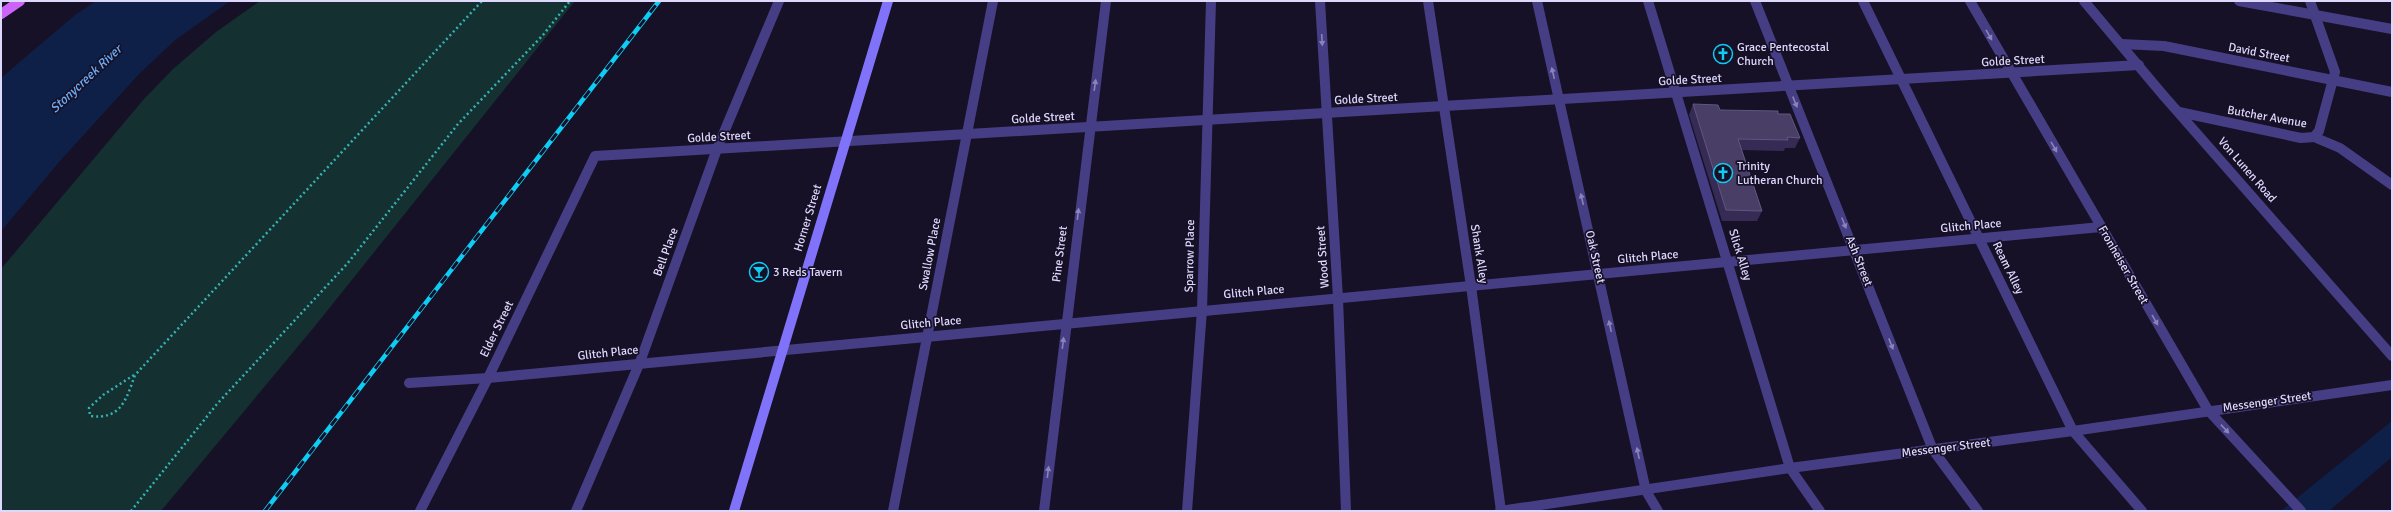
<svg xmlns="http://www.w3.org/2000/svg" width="2393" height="512" viewBox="0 0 2393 512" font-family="Signika,sans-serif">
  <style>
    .green { fill: #143031 }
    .water { fill: #0f2048 }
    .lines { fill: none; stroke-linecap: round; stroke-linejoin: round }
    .path { stroke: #35b3b4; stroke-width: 2.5; stroke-dasharray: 2 3; stroke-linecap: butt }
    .service { stroke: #463e84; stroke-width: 10 }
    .minor { stroke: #463e84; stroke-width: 10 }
    .tertiary { stroke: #463e84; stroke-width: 10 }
    .secondary { stroke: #8073f9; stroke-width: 10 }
    .primary { stroke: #cc64f9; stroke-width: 10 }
    .rail-casing { stroke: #0dcdf5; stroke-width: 4.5 }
    .rail { stroke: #161127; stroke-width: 3; stroke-dasharray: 9; stroke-linecap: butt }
    .wall { fill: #362b54 }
    .building { fill: #483e66; stroke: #60567e }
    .oneway { fill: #8b83ba }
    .labels { text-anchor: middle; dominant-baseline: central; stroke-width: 3.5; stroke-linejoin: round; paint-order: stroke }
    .poi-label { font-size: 12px; fill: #dfd8fd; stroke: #161127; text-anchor: start }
    .street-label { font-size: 12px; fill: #dfd8fd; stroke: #161127 }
    .water-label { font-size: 13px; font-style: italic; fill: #6badf9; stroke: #161127 }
  </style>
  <rect width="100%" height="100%" fill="#161127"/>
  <path class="green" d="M 260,1 L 575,1 L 315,326 L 161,511 L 1,511 L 1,269 L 144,99 L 173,69 L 216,32 Z"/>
  <g class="water">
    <path d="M 96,1 L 230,1 L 175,40 L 138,75 L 59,162 L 1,231 L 1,78 L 75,15 Z"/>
    <path d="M 2392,421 L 2392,457 L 2329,511 L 2281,511 Z"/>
  </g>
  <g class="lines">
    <g class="path">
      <path d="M 134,375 L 103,395 L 89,408 L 90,416 C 121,420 126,400 135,375 L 482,1"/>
      <path d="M 131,511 L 217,404 L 347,264 L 458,124 L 543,35 L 570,1"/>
    </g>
    <g class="service">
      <path d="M 1428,1 L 1471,286 L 1501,511"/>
      <path d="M 1648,1 L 1790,468 L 1820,511"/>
      <path d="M 1863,1 L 2073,431 L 2142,511"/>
      <path d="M 2239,1 L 2392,29"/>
      <path d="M 409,383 L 488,378 L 2101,227"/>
      <path d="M 576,511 L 640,362 L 717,149 L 779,1"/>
      <path d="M 893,511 L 993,1"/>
      <path d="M 1187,511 L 1202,310 L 1211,1"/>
    </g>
    <g class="minor">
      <path d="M 1320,1 L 1338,298 L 1346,511"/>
      <path d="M 1537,1 L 1646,491 L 1658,511"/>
      <path d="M 1755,1 L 1933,450 L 1978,511"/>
      <path d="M 1970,1 L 2208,410 L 2301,511"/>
      <path d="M 2121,44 L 2164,46 L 2392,92"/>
      <path d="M 2179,112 L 2301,138 L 2314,137 L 2319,131 L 2335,72 L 2310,1"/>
      <path d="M 2314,137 L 2340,148 L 2392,185"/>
      <path d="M 420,511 L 488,378 L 595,156 L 2139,65"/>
      <path d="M 1044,511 L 1106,1"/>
    </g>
    <g class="tertiary">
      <path d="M 2084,1 L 2163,95 L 2392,356"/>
      <path d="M 1500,511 L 1790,468 L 2073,431 L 2392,385"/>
    </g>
    <path class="secondary" d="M 734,511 L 888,1"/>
    <path class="primary" d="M 1,14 L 20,1"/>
    <g class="rail-casing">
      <path id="rail" d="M 265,511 L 659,1"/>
    </g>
    <use href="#rail" class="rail"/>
  </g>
  <path class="wall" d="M 1693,104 L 1720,110 L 1778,114 L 1800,138 L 1795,148 L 1785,148 L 1784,151 L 1742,150 L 1762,211 L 1757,221 L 1722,221 L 1689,115 Z"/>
  <path class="building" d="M 1693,104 L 1718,105 L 1720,110 L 1778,111 L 1778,114 L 1790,114 L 1800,138 L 1787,137 L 1788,140 L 1738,139 L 1762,211 L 1726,210 Z"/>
  <defs><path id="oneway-solid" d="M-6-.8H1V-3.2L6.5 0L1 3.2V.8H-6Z"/></defs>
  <g class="oneway">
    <use href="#oneway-solid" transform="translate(1989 35) rotate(60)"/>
    <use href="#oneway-solid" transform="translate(1322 40) rotate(87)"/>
    <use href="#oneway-solid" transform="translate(1553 73) rotate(-103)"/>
    <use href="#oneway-solid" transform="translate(1095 85) rotate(-82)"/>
    <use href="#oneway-solid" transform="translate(1795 102) rotate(68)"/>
    <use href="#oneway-solid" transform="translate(2054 147) rotate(60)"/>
    <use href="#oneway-solid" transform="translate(1582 199) rotate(-103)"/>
    <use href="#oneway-solid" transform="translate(1078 214) rotate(-83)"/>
    <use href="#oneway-solid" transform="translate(1844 223) rotate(68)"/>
    <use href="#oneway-solid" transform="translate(2155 320) rotate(60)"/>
    <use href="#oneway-solid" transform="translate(1610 326) rotate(-102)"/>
    <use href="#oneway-solid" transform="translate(1063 343) rotate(-83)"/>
    <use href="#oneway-solid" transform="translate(1891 344) rotate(69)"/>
    <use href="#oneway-solid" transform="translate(2225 429) rotate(47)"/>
    <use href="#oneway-solid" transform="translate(1638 453) rotate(-102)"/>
    <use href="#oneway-solid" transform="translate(1048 472) rotate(-83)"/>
  </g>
  <defs>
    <g id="church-ring" transform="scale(1)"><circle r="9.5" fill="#161127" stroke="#0dcdf5" stroke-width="1.5"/><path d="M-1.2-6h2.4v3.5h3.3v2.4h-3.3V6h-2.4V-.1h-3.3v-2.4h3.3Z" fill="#0dcdf5"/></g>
    <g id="bar-ring" transform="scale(1)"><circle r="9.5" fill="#161127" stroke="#0dcdf5" stroke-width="1.5"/><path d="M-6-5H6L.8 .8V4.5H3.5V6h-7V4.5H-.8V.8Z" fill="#0dcdf5"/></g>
  </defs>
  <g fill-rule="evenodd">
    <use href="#church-ring" x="1723" y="54"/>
    <use href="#church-ring" x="1723" y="173"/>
    <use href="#bar-ring" x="759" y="272"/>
  </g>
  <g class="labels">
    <g class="poi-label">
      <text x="1737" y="47">Grace Pentecostal<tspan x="1737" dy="14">Church</tspan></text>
      <text x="1737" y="166">Trinity<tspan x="1737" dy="14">Lutheran Church</tspan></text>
      <text x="773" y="272">3 Reds Tavern</text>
    </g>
    <g class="street-label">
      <text transform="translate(2259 53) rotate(11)">David Street</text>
      <text transform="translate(2013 61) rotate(-3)">Golde Street</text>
      <text transform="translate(1690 80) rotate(-3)">Golde Street</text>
      <text transform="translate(1366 99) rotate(-3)">Golde Street</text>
      <text transform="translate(2267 117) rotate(10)">Butcher Avenue</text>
      <text transform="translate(1043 118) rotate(-3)">Golde Street</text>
      <text transform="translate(719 137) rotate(-3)">Golde Street</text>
      <text transform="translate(2247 170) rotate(49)">Von Lunen Road</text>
      <text transform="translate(808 218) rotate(-73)">Horner Street</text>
      <text transform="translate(1971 226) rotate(-5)">Glitch Place</text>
      <text transform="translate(666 252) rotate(-70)">Bell Place</text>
      <text transform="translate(930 254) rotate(-79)">Swallow Place</text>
      <text transform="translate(1060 254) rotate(-83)">Pine Street</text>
      <text transform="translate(1479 254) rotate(81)">Shank Alley</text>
      <text transform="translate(1740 255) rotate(73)">Slick Alley</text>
      <text transform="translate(1190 256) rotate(-89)">Sparrow Place</text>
      <text transform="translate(1323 257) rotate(-94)">Wood Street</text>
      <text transform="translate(1595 257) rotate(77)">Oak Street</text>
      <text transform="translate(1648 257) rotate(-5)">Glitch Place</text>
      <text transform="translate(1859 261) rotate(68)">Ash Street</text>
      <text transform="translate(2123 265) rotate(60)">Fronheiser Street</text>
      <text transform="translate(2008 268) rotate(64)">Ream Alley</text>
      <text transform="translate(1254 292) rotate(-5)">Glitch Place</text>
      <text transform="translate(931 323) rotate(-5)">Glitch Place</text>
      <text transform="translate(497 329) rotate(-64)">Elder Street</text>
      <text transform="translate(608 353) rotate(-6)">Glitch Place</text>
      <text transform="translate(2267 402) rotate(-8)">Messenger Street</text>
      <text transform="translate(1946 448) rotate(-7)">Messenger Street</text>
    </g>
    <g class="water-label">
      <text transform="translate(86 79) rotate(-43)">Stonycreek River</text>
    </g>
  </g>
  <rect width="2393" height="512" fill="none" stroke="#dfd8fd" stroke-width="4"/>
</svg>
